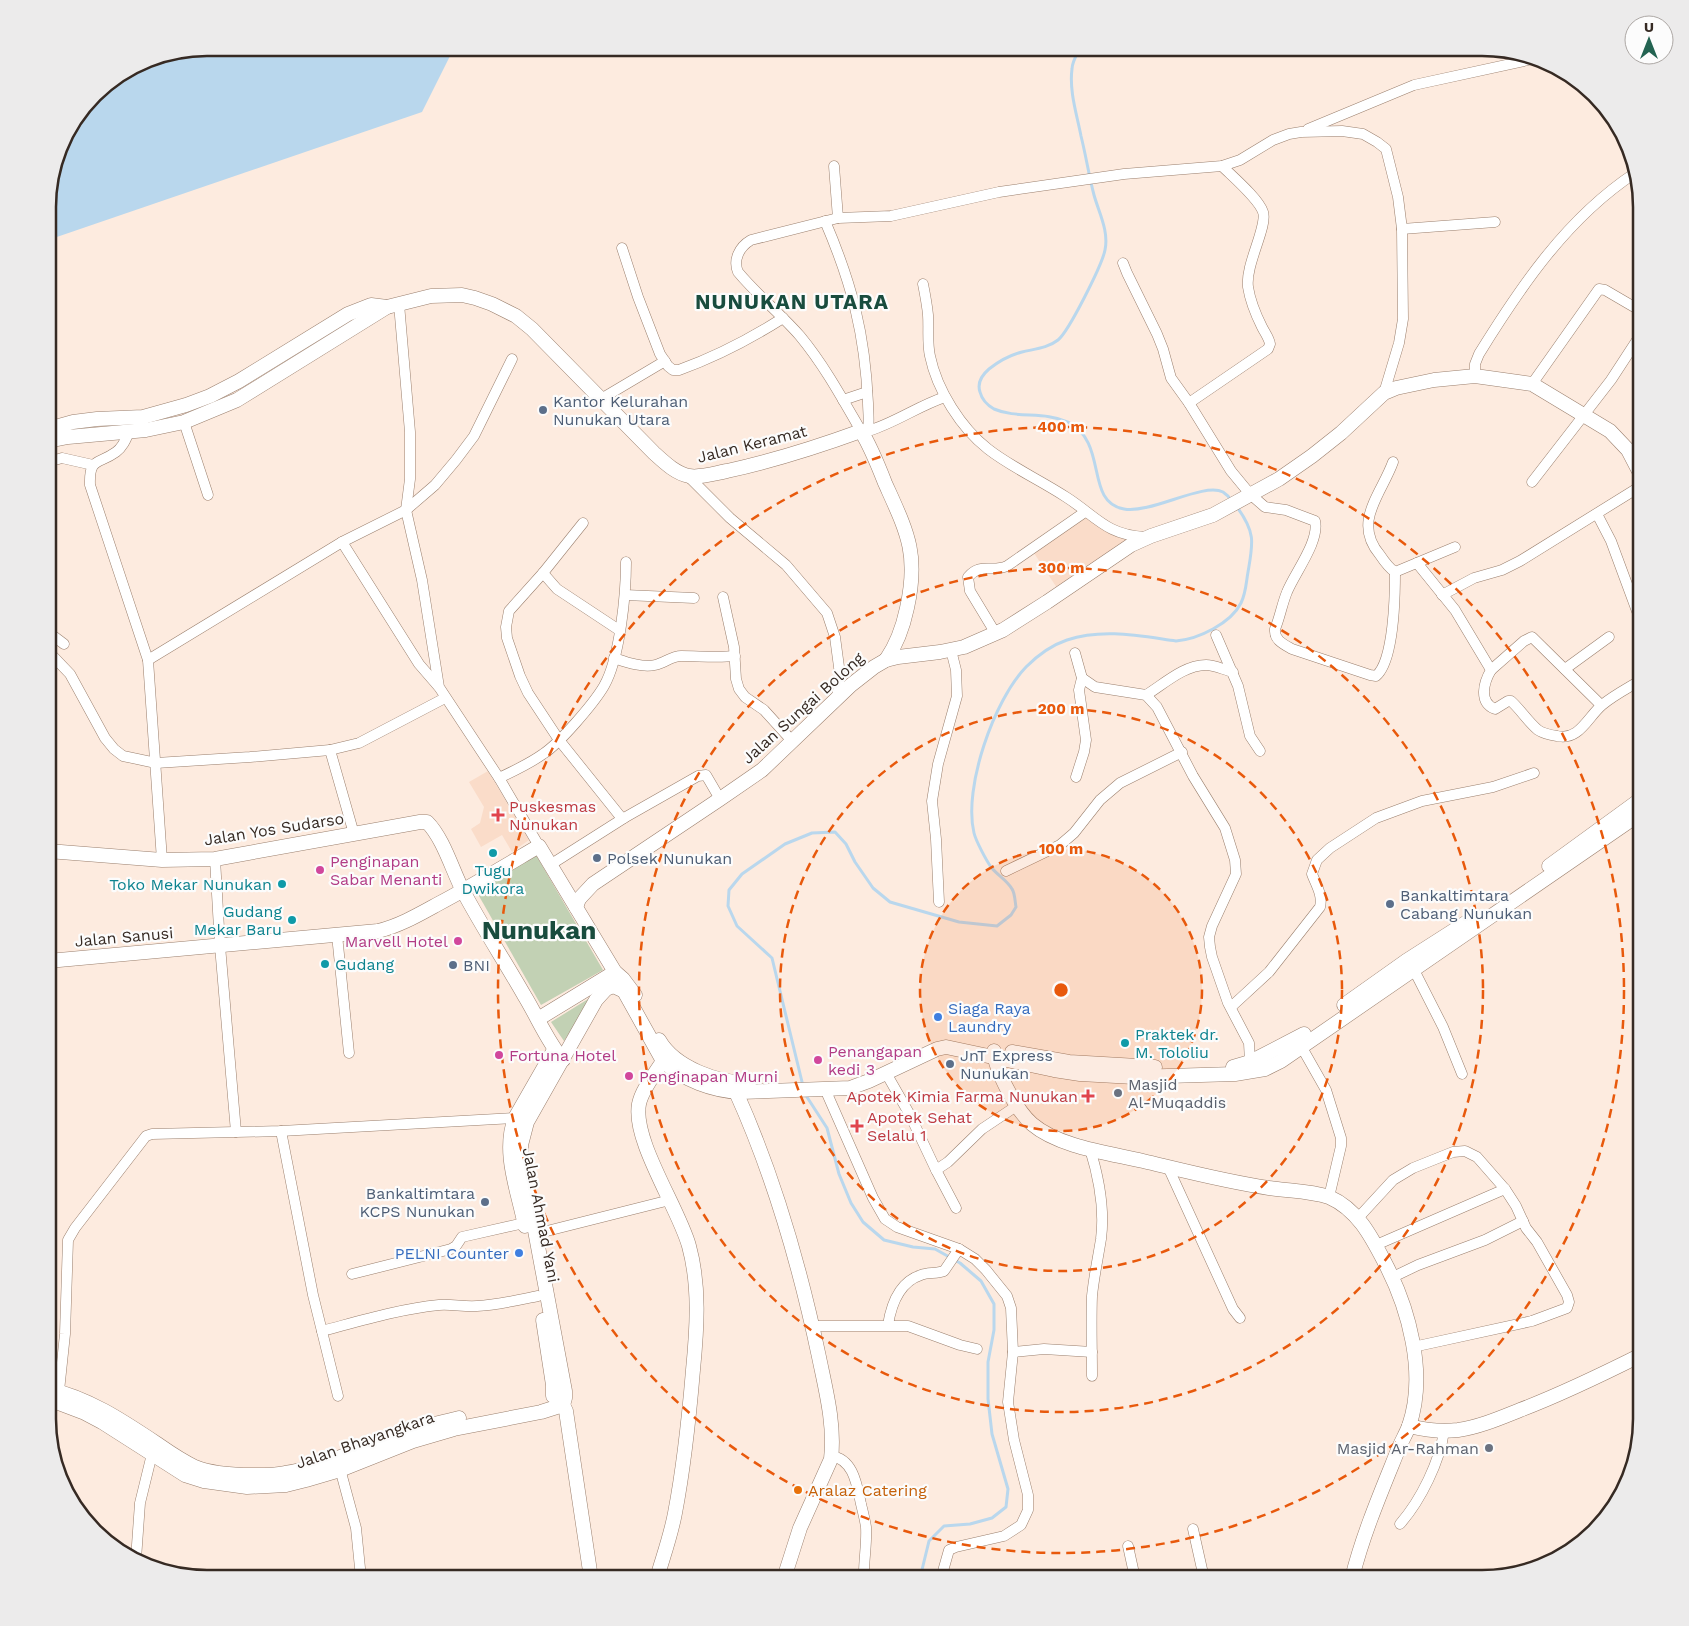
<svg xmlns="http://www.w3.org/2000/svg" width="1689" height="1626" viewBox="0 0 1689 1626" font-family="'Work Sans',sans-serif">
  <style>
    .built { fill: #fadcc9 }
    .green { fill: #c2d1b4 }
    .water { fill: #b9d7ed }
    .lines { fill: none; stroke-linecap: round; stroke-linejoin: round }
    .stream { stroke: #b9d7ed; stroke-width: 3 }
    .street-casing { stroke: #9a7f6d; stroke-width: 11 }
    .secondary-casing { stroke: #9a7f6d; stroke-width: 15 }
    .street { stroke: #fff; stroke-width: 10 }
    .secondary { stroke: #fff; stroke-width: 14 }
    .ring { fill: none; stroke: #e8590c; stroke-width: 2.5; stroke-dasharray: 9 6 }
    .service-dot { fill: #5c6f8a; stroke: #fcfcfc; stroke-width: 2 }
    .health-dot { fill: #e0444e; stroke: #fcfcfc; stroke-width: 2 }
    .culture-dot { fill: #0f9aa8; stroke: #fcfcfc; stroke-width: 2 }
    .hotel-dot { fill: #d1479c; stroke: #fcfcfc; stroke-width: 2 }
    .shop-dot { fill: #3f7fe0; stroke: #fcfcfc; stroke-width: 2 }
    .worship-dot { fill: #6b7280; stroke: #fcfcfc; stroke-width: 2 }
    .food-dot { fill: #e8710a; stroke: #fcfcfc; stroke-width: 2 }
    .labels { text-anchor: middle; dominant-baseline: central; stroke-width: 4.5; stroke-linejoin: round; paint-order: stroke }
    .service-label { font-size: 16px; fill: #4e5e75; stroke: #fcfcfc; text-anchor: start }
    .street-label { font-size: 16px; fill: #362a23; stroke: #fcfcfc }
    .health-label { font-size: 16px; fill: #be3a42; stroke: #fcfcfc; text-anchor: start }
    .hotel-label { font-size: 16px; fill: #b23c85; stroke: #fcfcfc; text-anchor: start }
    .culture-label { font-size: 16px; fill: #0d838f; stroke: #fcfcfc; text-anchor: end }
    .shop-label { font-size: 16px; fill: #366cbe; stroke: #fcfcfc; text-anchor: start }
    .worship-label { font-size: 16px; fill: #5b616d; stroke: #fcfcfc; text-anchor: start }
    .food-label { font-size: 16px; fill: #c56008; stroke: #fcfcfc; text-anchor: start }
    .district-label { font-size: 21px; font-weight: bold; letter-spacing: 1px; fill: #194c3e; stroke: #fcfcfc }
    .town-label { font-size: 26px; font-weight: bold; fill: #194c3e; stroke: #fcfcfc }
    .rim { fill: none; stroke: #362a23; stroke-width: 2.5 }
    .centre { fill: #e8590c; stroke: #fcfcfc; stroke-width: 2.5 }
    .ring-label { font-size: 15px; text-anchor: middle; font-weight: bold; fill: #e8590c; stroke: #fcfcfc; stroke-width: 4.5; stroke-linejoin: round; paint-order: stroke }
  </style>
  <rect width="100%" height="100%" fill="#fdebdf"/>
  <g class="built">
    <path d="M 1087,514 L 1135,539 L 1059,591 L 1032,550 Z"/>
    <path d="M 488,771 L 529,840 L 512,852 L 502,835 L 481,847 L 471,829 L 480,823 L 484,807 L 469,782 Z"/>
  </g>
  <g class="green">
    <path d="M 536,855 L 603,970 L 541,1005 L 475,889 Z"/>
    <path d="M 593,996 L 564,1041 L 551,1022 Z"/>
  </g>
  <path class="water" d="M 208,48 L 454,48 L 422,112 L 48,240 L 48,197 L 64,137 L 102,87 L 147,60 Z"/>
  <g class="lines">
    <g class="stream">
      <path d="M 1080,48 C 1077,54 1072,62 1072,69 C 1069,91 1077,115 1081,136 C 1086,156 1089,176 1094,195 C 1099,213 1109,231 1105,250 C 1102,265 1069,331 1058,340 C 1048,348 1034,349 1022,352 C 1010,355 999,361 989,369 C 982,375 977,383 980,392 C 982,400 987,405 994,409 C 1017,419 1044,411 1068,422 C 1109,443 1084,502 1124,509 C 1151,514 1203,482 1223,492 C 1226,494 1229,497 1231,500"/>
      <path d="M 803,1086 L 772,958 L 737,926 L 728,906 L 729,890 L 742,874 L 785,844 L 812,833 L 835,832 L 846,844 L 855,862 L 873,888 L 890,902 L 959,922 L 997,926 L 1011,915 L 1016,907 C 1015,902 1015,893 1012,889 C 1007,880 997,875 991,867 C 986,860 976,841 974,833 C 963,788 994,700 1026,667 C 1037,656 1052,645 1067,640 C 1103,628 1140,636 1176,641 C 1199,639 1231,623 1241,603 C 1246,593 1246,583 1248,572 C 1253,543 1256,533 1237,507"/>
      <path d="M 805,1094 L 827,1128 L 839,1174 L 851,1203 L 863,1222 L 884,1240 L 913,1247 L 935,1249 L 960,1263 L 981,1281 L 994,1304 L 994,1330 L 988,1362 L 988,1399 L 992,1434 L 1008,1489 L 1006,1507 L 992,1518 L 970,1524 L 944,1526 L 929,1541 L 920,1578"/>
    </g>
    <g class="street-casing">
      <g id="street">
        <path d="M 1308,129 L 1414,85 L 1533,59"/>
        <path d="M 834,166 L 838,218"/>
        <path d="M 825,221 C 852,284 865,334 868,403 C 868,414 871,428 864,437"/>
        <path d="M 1402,229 L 1495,222"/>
        <path d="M 622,248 L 638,297 L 660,354 L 668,366 L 673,370 L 679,370 C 715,357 750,339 783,318"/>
        <path d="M 1123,263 L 1127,273 L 1157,334 L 1163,349 L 1171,378 L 1189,403 L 1231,471 L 1250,494 L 1265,507 L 1286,510 L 1315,521 C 1320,541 1294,574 1287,592 C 1282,604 1280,617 1275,629 C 1274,640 1283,644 1292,649 L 1370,675 L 1376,676 C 1394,661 1395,595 1395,572"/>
        <path d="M 923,284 C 925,294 927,304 928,315 C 929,328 927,343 930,356 C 937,390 961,428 988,449 C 1011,467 1040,480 1066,497 C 1096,516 1106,535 1145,537"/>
        <path d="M 399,304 L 410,432 L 410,479 L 406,510 L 422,580 L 439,687 L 499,778 L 539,846"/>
        <path d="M 1475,376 L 1475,364 L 1479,354 C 1521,286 1567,218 1635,173"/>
        <path d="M 1532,384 L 1599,289 L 1605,290 L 1641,311"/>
        <path d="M 601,399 L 665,361"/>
        <path d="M 843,400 L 867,392"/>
        <path d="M 1189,403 L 1268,349 L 1270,344 C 1269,338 1265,333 1262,327 C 1256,315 1250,300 1248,287 C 1245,265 1268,226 1263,212 C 1259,199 1232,176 1222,166"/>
        <path d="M 184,422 L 208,495"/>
        <path d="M 861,431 C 842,398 824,365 800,336 C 781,314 757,295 738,272 C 733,260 739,247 751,240 L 838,218 L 891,216 L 999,192 L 1124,174 L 1222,166 L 1240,160 L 1273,140 L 1289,134 L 1301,132 L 1342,131 L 1363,134 L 1377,142 L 1386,149 L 1398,197 L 1402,229 L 1403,319 L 1399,343 L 1384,393"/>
        <path d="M 868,431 C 895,423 918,406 945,397"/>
        <path d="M 129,432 C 126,439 123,447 116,452 C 98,465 89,457 90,485 L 148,660 L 162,860"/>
        <path d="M 48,462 L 62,458 L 93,465"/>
        <path d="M 1393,462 C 1381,495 1352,522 1380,555 C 1384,561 1389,568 1395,572 L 1455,547"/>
        <path d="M 688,476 L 730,518 L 786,565 L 827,613 L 835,637 L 839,667 L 840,677 L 837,698"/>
        <path d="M 1532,482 L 1611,380 L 1641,334"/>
        <path d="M 1597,514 L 1611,541 L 1641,622"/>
        <path d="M 583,523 L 543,573 L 509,611 L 506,627 L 507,638 L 520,676 L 528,693 L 559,740 L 620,816 L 624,818 L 698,776 L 706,775 L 720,799"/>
        <path d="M 342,542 L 419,664 L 438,686"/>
        <path d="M 1417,563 L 1455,610 L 1491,670 C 1484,682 1478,702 1495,709 L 1508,701 L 1511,701 C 1521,710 1528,722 1538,730 C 1544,734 1550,735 1557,736 C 1579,741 1587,718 1602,705 C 1614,695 1628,688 1641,680"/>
        <path d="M 543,573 L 557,589 L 619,630"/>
        <path d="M 625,595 L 694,598"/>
        <path d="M 1442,595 L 1474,578 L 1502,570 L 1520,561 L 1641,486"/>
        <path d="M 723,597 L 734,647 L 736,679 L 739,689 L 745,697 L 764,710 L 793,742"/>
        <path d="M 48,632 L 64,644"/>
        <path d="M 996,634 L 970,591 L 968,577 C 981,562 992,573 1007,566 L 1085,512"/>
        <path d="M 1216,635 L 1238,686 L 1250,736 L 1260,751"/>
        <path d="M 48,651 L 70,674 L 105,738 L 114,749 L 123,756 L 156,763 L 250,757 L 330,750 L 359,743 L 445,698"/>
        <path d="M 1075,653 L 1082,678 L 1079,690 L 1086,740 L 1084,752 L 1076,777"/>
        <path d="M 614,658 C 626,662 642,668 655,665 C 664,663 672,656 681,656 C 699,656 717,658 735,656"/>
        <path d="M 148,660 L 342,542 L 406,510 L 435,485 L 456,460 L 474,436 L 512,359"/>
        <path d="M 1565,669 L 1609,637"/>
        <path d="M 1491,670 L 1524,641 L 1532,637 L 1601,705"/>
        <path d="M 1082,678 L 1095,687 L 1146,695 L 1157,707 L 1193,776 L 1225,828 L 1235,860 L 1236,874 L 1212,926 L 1209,937 L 1210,947 L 1212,957 L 1228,1003 L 1249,1043 L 1250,1062"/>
        <path d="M 1146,695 C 1164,684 1184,665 1206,665 C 1215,665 1224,670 1233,672"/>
        <path d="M 330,750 L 354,834"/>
        <path d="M 499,778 C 514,771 529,764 543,754 C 560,743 594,703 604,686 C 620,658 626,594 626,562"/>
        <path d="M 215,859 L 220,946 L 236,1132"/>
        <path d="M 550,865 L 624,818"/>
        <path d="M 1006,871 L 1060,845 L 1074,833 L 1100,800 L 1120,783 L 1182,752"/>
        <path d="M 939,902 L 936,839 L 932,801 L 938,764 L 957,696 L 956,670 L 951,650"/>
        <path d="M 337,935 L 349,1053"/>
        <path d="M 1409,965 L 1414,970 L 1443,1027 L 1462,1074"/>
        <path d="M 1231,1007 L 1269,972 L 1320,907 C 1323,895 1316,885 1312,874 L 1317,860 L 1330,848 L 1376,818 L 1422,801 L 1493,787 L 1534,773"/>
        <path d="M 1301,1046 L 1326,1090 L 1341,1138 L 1341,1146 L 1329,1197"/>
        <path d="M 886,1073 L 910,1115 L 936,1170 L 948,1162 L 982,1129 L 1018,1105"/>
        <path d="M 825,1089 L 873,1198 L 885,1219 L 897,1227 L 959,1249 L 975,1259 L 986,1270 L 1007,1296 L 1011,1308 L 1013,1352 L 1008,1402 L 1014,1440 L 1028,1495 L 1028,1510 L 1021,1525 L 1004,1536 L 956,1547 L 949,1550 L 941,1578"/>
        <path d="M 281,1131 L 313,1295 L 338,1396"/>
        <path d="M 1090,1149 C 1099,1178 1105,1208 1101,1239 C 1098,1258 1094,1276 1092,1296 C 1091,1322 1092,1349 1092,1376"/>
        <path d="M 1168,1167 L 1233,1309 L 1240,1318"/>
        <path d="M 936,1170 L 956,1208"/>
        <path d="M 1358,1218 L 1393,1180 L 1413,1168 L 1453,1152 L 1465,1151 L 1477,1157 L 1505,1189 L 1516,1206 L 1526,1228 L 1537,1242 L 1567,1295 L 1569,1302 L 1567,1308 L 1532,1321 L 1413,1347"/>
        <path d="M 535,1234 L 670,1200"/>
        <path d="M 1376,1245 L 1505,1189"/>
        <path d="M 352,1274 L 451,1249 L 456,1246 L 462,1237 L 524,1223"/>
        <path d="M 1393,1277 L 1418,1265 L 1485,1240 L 1523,1221"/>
        <path d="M 888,1325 C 891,1306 899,1282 921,1275 C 928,1272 936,1274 944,1271 L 959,1249"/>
        <path d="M 813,1326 L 908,1326 L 960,1345 L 977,1349"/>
        <path d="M 322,1331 C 360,1321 399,1309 439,1305 C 452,1304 464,1307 477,1306 C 498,1305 518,1300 538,1296"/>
        <path d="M 1013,1352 L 1044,1349 L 1092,1352"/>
        <path d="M 59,1391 L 65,1334 L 68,1240 L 75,1228 L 146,1136 L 152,1134 L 281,1131 L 515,1118"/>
        <path d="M 831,1456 C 854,1459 857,1486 861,1504 C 863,1512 865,1520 866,1527 C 867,1543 864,1558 864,1573 L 867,1578"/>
        <path d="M 339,1465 L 356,1528 L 361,1578"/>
        <path d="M 1400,1524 C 1421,1500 1440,1461 1444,1431"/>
        <path d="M 1193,1529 L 1204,1578"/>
        <path d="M 1128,1546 L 1135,1578"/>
        <path d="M 136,1559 L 140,1503 L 152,1454"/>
      </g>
    </g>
    <g class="secondary-casing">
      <g id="secondary">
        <path d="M 48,429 L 73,422 L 97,419 L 143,417 L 186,405 L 210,396 L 239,381 L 348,314 L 371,305 L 387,307"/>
        <path d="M 48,441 L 68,437 L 146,430 L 184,422 L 237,400 L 387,307 L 431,296 L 462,295 L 475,298 L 492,304 L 516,316 L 532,329 L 654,453 C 664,462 675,473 689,476 C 701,478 716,473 727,471 C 773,461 817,447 861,431 C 871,447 878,465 885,483 C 907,532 919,553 907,608 C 903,627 897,644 886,660"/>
        <path d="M 48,851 L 162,860 L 215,859 L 420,822 L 427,822 C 443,838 452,869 462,889 C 481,925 504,960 524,995 C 537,1016 547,1041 563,1060"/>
        <path d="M 1549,866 L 1641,799"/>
        <path d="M 576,907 L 579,899 L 593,884 L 720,799 L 762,770 L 851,685 L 874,667 L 886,660 L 898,657 L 940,652 L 964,647 L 1003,630 L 1047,602 L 1131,545 L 1151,536 L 1213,515 L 1279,479 L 1312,456 L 1341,433 L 1384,393 L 1396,388 L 1434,380 L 1475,376 L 1532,384 L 1610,431 L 1628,450 L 1641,475"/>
        <path d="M 48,961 L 378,931 C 399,926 418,915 438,904 C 472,886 505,866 539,846 L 615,972 L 623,979 L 635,995"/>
        <path d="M 1344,1005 L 1406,961 L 1467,922"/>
        <path d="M 538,1019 L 615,972"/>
        <path d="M 659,1040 C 675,1068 718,1083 749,1083"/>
        <path d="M 994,1051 C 995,1071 1017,1111 1032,1124 C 1059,1147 1109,1153 1143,1161 C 1185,1171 1227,1182 1269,1188 C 1289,1191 1310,1191 1329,1197 C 1357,1209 1371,1236 1384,1261 C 1409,1308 1427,1374 1409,1426 C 1406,1434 1401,1442 1398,1450 C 1381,1492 1363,1534 1352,1578"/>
        <path d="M 1012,1052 L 1069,1062 L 1155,1067"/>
        <path d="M 1233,1067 L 1250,1062 L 1304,1034"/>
        <path d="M 735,1086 L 736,1092 C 774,1176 800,1267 819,1357 C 826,1391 835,1425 831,1459 L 800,1528 L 784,1578"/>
        <path d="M 525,1226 C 518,1190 502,1153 515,1118 L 554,1050"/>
        <path d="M 543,1320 L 553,1385 L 553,1396"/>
        <path d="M 48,1389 C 87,1397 123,1421 156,1443 C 169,1452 180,1460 195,1467 C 210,1473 227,1474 243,1475 C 257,1475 271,1476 285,1473 C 322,1468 355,1450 389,1437 C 412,1429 435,1424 459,1418"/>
        <path d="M 48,1399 L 85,1413 L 102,1422 L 185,1475 L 204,1481 L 247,1487 L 286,1485 L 306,1480 L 340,1470 L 413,1441 L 454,1429 L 541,1412 L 563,1405 L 565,1398 L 565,1391 L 522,1161 L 521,1145 L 527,1122 L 596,1000 L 606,989 L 613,986 L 624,991 L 663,1061 C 683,1080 713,1091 740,1092 L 850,1088 L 869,1081 L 937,1049 L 946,1047 L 1054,1070 L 1080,1074 L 1134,1077 L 1235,1074 L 1265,1069 L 1281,1061 L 1641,813"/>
        <path d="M 557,1399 L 563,1405 L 566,1411 L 591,1578"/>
        <path d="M 1409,1426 C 1425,1430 1441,1432 1458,1430 C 1479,1427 1500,1418 1520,1410 C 1562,1394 1601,1375 1641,1355"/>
        <path d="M 657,1578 C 663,1557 671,1535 675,1513 C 684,1466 689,1418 693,1370 C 697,1329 700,1286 689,1246 C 679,1209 632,1140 639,1104 C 642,1089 655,1074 663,1061"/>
      </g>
    </g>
    <use href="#street" class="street"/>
    <use href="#secondary" class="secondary"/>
  </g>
  <circle cx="1061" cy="990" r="141" fill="#e8590c" fill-opacity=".12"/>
  <g class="ring">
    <circle cx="1061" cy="990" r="141"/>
    <circle cx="1061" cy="990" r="281"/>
    <circle cx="1061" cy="990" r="422"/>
    <circle cx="1061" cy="990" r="563"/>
  </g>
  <g class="service-dot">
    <circle cx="543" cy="410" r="5"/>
    <circle cx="597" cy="858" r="5"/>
    <circle cx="1390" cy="904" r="5"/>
    <circle cx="453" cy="965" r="5"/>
    <circle cx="950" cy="1064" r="5"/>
    <circle cx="485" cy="1202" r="5"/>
  </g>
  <g class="health-dot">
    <path d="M495.5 807.5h5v5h5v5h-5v5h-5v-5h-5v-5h5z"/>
    <path d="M1085.5 1088.5h5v5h5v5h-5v5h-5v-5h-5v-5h5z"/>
    <path d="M854.5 1118.5h5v5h5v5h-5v5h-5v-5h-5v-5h5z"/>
  </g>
  <g class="culture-dot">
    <circle cx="493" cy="853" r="5"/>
    <circle cx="282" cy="884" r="5"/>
    <circle cx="292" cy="920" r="5"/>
    <circle cx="325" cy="964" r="5"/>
    <circle cx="1125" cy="1043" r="5"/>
  </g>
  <g class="hotel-dot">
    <circle cx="320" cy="870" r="5"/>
    <circle cx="458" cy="941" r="5"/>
    <circle cx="499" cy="1055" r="5"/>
    <circle cx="818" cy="1060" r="5"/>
    <circle cx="629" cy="1076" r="5"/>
  </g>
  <g class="shop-dot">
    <circle cx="938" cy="1017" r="5"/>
    <circle cx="519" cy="1253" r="5"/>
  </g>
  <g class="worship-dot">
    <circle cx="1118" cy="1093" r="5"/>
    <circle cx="1489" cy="1448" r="5"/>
  </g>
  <circle class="food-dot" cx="798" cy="1490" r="5"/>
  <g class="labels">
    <g class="service-label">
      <text x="553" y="401">Kantor Kelurahan<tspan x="553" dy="18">Nunukan Utara</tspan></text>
      <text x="607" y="858">Polsek Nunukan</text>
      <text x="1400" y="895">Bankaltimtara<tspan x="1400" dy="18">Cabang Nunukan</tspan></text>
      <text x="463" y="965">BNI</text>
      <text x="960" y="1055">JnT Express<tspan x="960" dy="18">Nunukan</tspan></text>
      <text x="475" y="1193" text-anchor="end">Bankaltimtara<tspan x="475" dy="18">KCPS Nunukan</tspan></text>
    </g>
    <g class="street-label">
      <text transform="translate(752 444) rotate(-14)">Jalan Keramat</text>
      <text transform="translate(803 708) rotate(-42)">Jalan Sungai Bolong</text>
      <text transform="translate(274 829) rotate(-9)">Jalan Yos Sudarso</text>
      <text transform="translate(124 937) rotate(-5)">Jalan Sanusi</text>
      <text transform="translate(541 1215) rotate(79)">Jalan Ahmad Yani</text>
      <text transform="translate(365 1440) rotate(-19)">Jalan Bhayangkara</text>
    </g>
    <g class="health-label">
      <text x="509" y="806">Puskesmas<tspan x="509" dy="18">Nunukan</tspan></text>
      <text x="1078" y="1096" text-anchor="end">Apotek Kimia Farma Nunukan</text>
      <text x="867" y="1117">Apotek Sehat<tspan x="867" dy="18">Selalu 1</tspan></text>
    </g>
    <g class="hotel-label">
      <text x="330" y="861">Penginapan<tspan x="330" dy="18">Sabar Menanti</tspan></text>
      <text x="448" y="941" text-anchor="end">Marvell Hotel</text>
      <text x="828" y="1051">Penangapan<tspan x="828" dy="18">kedi 3</tspan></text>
      <text x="509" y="1055">Fortuna Hotel</text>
      <text x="639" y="1076">Penginapan Murni</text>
    </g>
    <g class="culture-label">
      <text x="493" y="870" text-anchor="middle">Tugu<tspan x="493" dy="18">Dwikora</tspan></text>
      <text x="272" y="884">Toko Mekar Nunukan</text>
      <text x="282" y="911">Gudang<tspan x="282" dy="18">Mekar Baru</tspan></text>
      <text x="335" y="964" text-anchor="start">Gudang</text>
      <text x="1135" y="1034" text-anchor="start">Praktek dr.<tspan x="1135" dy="18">M. Tololiu</tspan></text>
    </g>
    <g class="shop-label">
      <text x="948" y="1008">Siaga Raya<tspan x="948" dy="18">Laundry</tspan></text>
      <text x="509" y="1253" text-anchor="end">PELNI Counter</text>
    </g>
    <g class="worship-label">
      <text x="1128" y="1084">Masjid<tspan x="1128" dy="18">Al-Muqaddis</tspan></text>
      <text x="1479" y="1448" text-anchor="end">Masjid Ar-Rahman</text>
    </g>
    <g class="food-label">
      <text x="808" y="1490">Aralaz Catering</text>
    </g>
    <g class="district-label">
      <text x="792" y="301">NUNUKAN UTARA</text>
    </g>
    <g class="town-label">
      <text x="539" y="930">Nunukan</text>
    </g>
  </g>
  <path d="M0 0H1689V1626H0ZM207 56H1482A151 151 0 0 1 1633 207V1419A151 151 0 0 1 1482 1570H207A151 151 0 0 1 56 1419V207A151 151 0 0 1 207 56Z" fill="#ecebeb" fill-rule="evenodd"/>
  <path class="rim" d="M207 56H1482A151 151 0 0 1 1633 207V1419A151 151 0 0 1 1482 1570H207A151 151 0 0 1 56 1419V207A151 151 0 0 1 207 56Z"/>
  <circle cx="1061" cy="990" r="8" class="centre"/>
  <g class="ring-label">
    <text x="1061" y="432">400 m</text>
    <text x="1061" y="573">300 m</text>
    <text x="1061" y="714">200 m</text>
    <text x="1061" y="854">100 m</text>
  </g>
  <g transform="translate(1649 40)"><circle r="24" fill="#fcfcfc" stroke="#ada8a5"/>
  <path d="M0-4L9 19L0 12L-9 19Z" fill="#236351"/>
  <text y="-8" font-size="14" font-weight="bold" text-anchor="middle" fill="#362a23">U</text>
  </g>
</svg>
